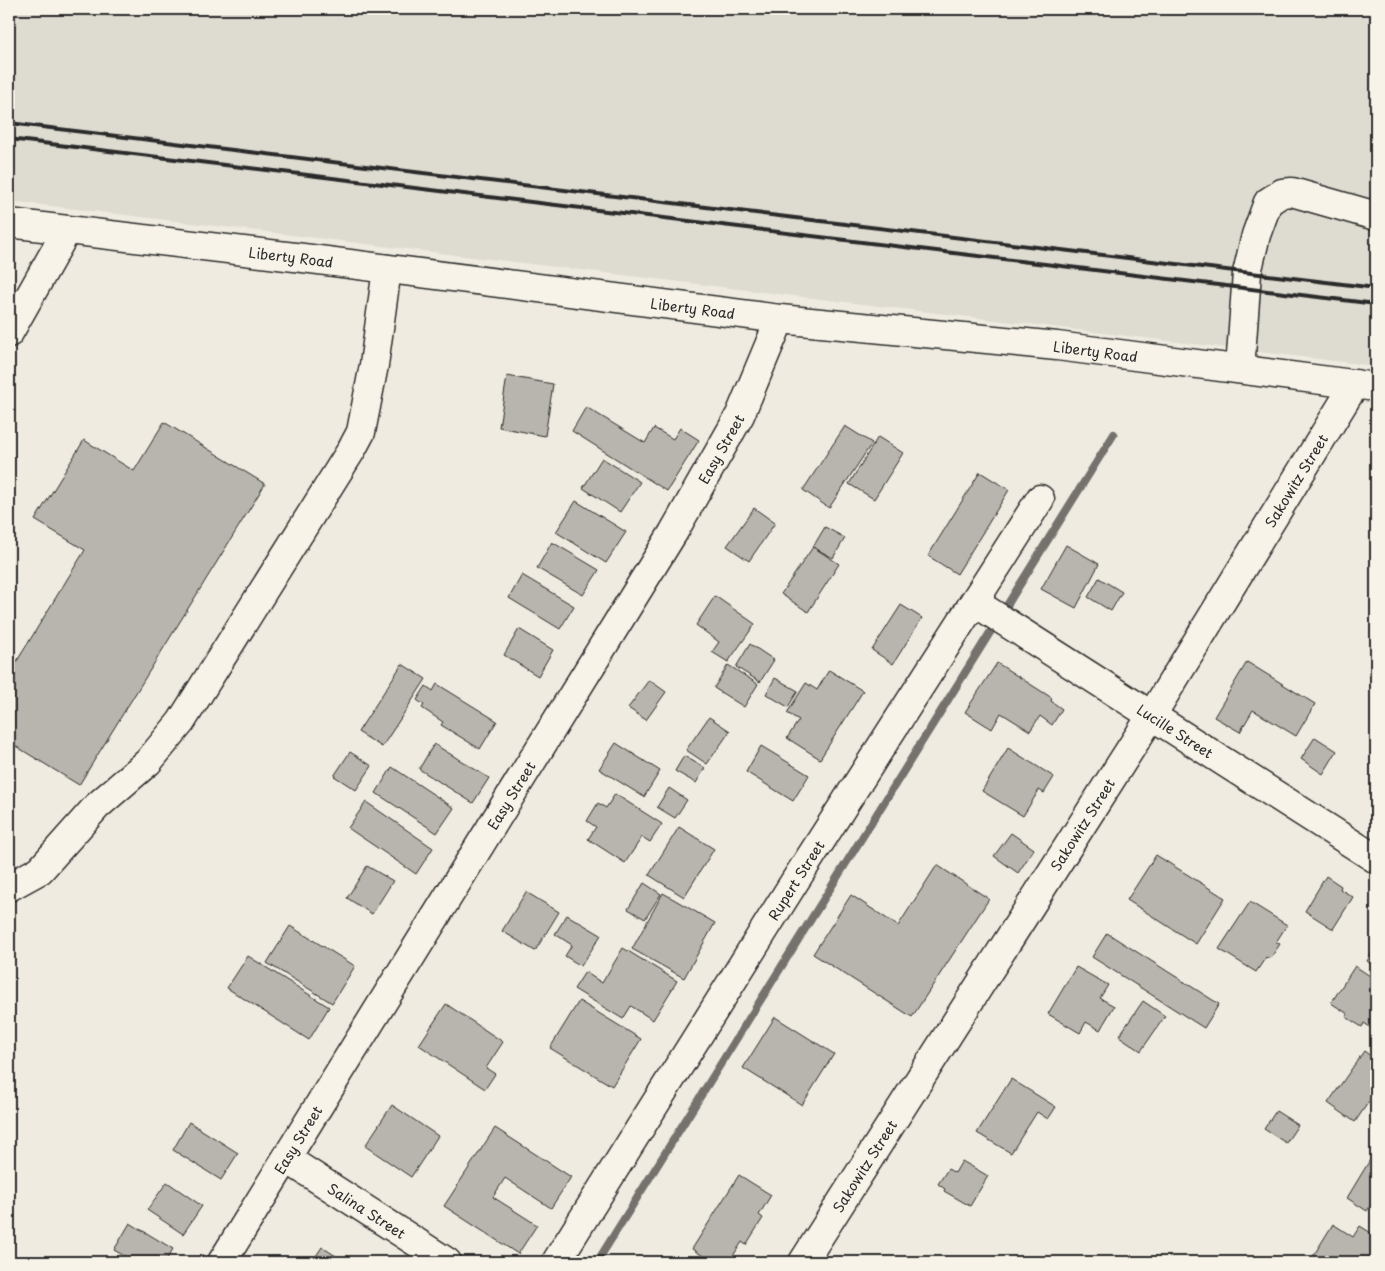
<svg xmlns="http://www.w3.org/2000/svg" width="1385" height="1271" viewBox="0 0 1385 1271" font-family="'Playpen Sans',sans-serif">
  <style>
    .built { fill: #dedbd1 }
    .lines { fill: none; stroke-linecap: round; stroke-linejoin: round }
    .stream { stroke: #74726e; stroke-width: 8 }
    .building { fill: #b8b5ae; stroke: #2b2b2b }
    .minor-casing { stroke: #2b2b2b; stroke-width: 31 }
    .major-casing { stroke: #2b2b2b; stroke-width: 31 }
    .minor { stroke: #f7f3e8; stroke-width: 28 }
    .major { stroke: #f7f3e8; stroke-width: 28 }
    .rail { stroke: #2b2b2b; stroke-width: 4 }
    .labels { text-anchor: middle; dominant-baseline: central; stroke-width: 4; stroke-linejoin: round; paint-order: stroke }
    .street-label { font-size: 14px; fill: #2b2b2b; stroke: #f7f3e8 }
  </style>
  <rect width="100%" height="100%" fill="#efebe0"/>
  <filter id="ink" filterUnits="userSpaceOnUse"><feTurbulence type="fractalNoise" baseFrequency=".02" numOctaves="2"/><feDisplacementMap in="SourceGraphic" scale="10" xChannelSelector="R" yChannelSelector="G"/><feConvolveMatrix kernelMatrix="1 2 1 2 8 2 1 2 1" color-interpolation-filters="sRGB"/></filter>
  <g filter="url(#ink)">
    <path class="built" d="M 9,9 L 1376,9 L 1376,366 L 9,201 Z"/>
    <g class="lines">
      <path class="stream" d="M 597,1262 L 1114,434"/>
    </g>
    <g class="building">
      <path d="M 507,376 L 553,384 L 545,436 L 499,427 Z"/>
      <path d="M 586,407 L 645,443 L 654,428 L 673,439 L 680,428 L 699,440 L 667,491 L 572,431 Z"/>
      <path d="M 164,422 L 265,484 L 79,785 L 9,742 L 9,674 L 85,550 L 35,520 L 84,440 L 134,471 Z"/>
      <path d="M 845,426 L 872,443 L 829,508 L 803,490 Z"/>
      <path d="M 878,437 L 903,453 L 874,499 L 849,484 Z"/>
      <path d="M 602,458 L 640,482 L 620,512 L 583,488 Z"/>
      <path d="M 980,472 L 1009,490 L 957,574 L 928,556 Z"/>
      <path d="M 576,501 L 626,532 L 606,563 L 556,532 Z"/>
      <path d="M 754,508 L 775,523 L 749,561 L 727,546 Z"/>
      <path d="M 825,527 L 845,538 L 833,558 L 813,547 Z"/>
      <path d="M 552,542 L 599,570 L 583,595 L 537,568 Z"/>
      <path d="M 1066,545 L 1099,564 L 1076,608 L 1041,589 Z"/>
      <path d="M 813,547 L 839,564 L 808,612 L 781,594 Z"/>
      <path d="M 522,575 L 574,606 L 560,629 L 509,598 Z"/>
      <path d="M 1099,578 L 1122,592 L 1111,611 L 1088,597 Z"/>
      <path d="M 715,596 L 755,624 L 728,662 L 712,652 L 719,642 L 696,625 Z"/>
      <path d="M 901,605 L 922,618 L 893,664 L 872,650 Z"/>
      <path d="M 519,629 L 553,650 L 538,676 L 504,655 Z"/>
      <path d="M 750,644 L 774,660 L 760,682 L 736,667 Z"/>
      <path d="M 1247,662 L 1315,704 L 1296,736 L 1253,710 L 1240,732 L 1214,717 Z"/>
      <path d="M 997,663 L 1052,698 L 1051,701 L 1062,709 L 1052,725 L 1040,716 L 1030,731 L 1001,713 L 992,729 L 965,712 Z"/>
      <path d="M 402,664 L 426,679 L 382,747 L 358,732 Z"/>
      <path d="M 728,665 L 758,684 L 744,707 L 714,688 Z"/>
      <path d="M 829,670 L 863,691 L 820,759 L 787,738 L 799,720 L 787,713 L 806,683 L 817,690 Z"/>
      <path d="M 775,678 L 798,691 L 788,707 L 766,694 Z"/>
      <path d="M 649,680 L 666,692 L 646,720 L 628,708 Z"/>
      <path d="M 437,684 L 497,721 L 480,749 L 441,725 L 443,722 L 422,708 L 424,705 L 417,700 L 426,686 L 433,691 Z"/>
      <path d="M 709,717 L 730,731 L 707,764 L 686,750 Z"/>
      <path d="M 1315,737 L 1337,751 L 1323,774 L 1301,759 Z"/>
      <path d="M 616,743 L 660,771 L 644,797 L 599,769 Z"/>
      <path d="M 434,744 L 489,778 L 473,803 L 419,769 Z"/>
      <path d="M 761,746 L 809,775 L 793,801 L 746,772 Z"/>
      <path d="M 1008,748 L 1054,777 L 1044,793 L 1039,790 L 1023,816 L 982,791 Z"/>
      <path d="M 350,752 L 372,766 L 356,790 L 334,776 Z"/>
      <path d="M 684,756 L 705,768 L 696,783 L 675,771 Z"/>
      <path d="M 392,767 L 454,808 L 437,833 L 376,793 Z"/>
      <path d="M 669,788 L 687,800 L 675,818 L 657,807 Z"/>
      <path d="M 615,794 L 662,824 L 650,842 L 642,837 L 625,863 L 588,839 L 596,827 L 587,821 L 598,803 L 606,808 Z"/>
      <path d="M 366,802 L 433,848 L 416,874 L 348,828 Z"/>
      <path d="M 679,827 L 714,849 L 684,897 L 649,875 Z"/>
      <path d="M 1011,833 L 1034,849 L 1018,873 L 994,856 Z"/>
      <path d="M 1156,855 L 1225,898 L 1196,944 L 1127,900 Z"/>
      <path d="M 937,865 L 989,899 L 912,1017 L 813,954 L 851,895 L 898,926 Z"/>
      <path d="M 367,866 L 393,881 L 372,914 L 347,898 Z"/>
      <path d="M 1326,876 L 1341,886 L 1340,889 L 1353,897 L 1333,929 L 1305,911 Z"/>
      <path d="M 644,883 L 661,894 L 645,919 L 628,909 Z"/>
      <path d="M 526,892 L 559,912 L 535,951 L 502,931 Z"/>
      <path d="M 663,893 L 715,923 L 684,978 L 632,949 Z"/>
      <path d="M 1250,902 L 1287,925 L 1276,942 L 1280,944 L 1270,959 L 1266,957 L 1256,972 L 1219,949 Z"/>
      <path d="M 567,915 L 601,935 L 581,966 L 565,956 L 572,945 L 555,934 Z"/>
      <path d="M 290,926 L 355,966 L 332,1003 L 267,963 Z"/>
      <path d="M 1107,933 L 1219,1004 L 1204,1028 L 1092,957 Z"/>
      <path d="M 1376,946 L 1376,968 L 1367,961 Z"/>
      <path d="M 623,948 L 677,981 L 653,1020 L 631,1006 L 623,1019 L 574,989 L 585,972 L 602,983 Z"/>
      <path d="M 248,956 L 329,1007 L 309,1040 L 227,988 Z"/>
      <path d="M 1355,966 L 1376,980 L 1376,1031 L 1364,1023 L 1362,1027 L 1346,1017 L 1348,1014 L 1331,1003 Z"/>
      <path d="M 1076,967 L 1108,985 L 1100,998 L 1114,1006 L 1100,1030 L 1086,1022 L 1080,1033 L 1048,1014 Z"/>
      <path d="M 579,1001 L 641,1039 L 612,1086 L 550,1048 Z"/>
      <path d="M 1143,1001 L 1165,1016 L 1141,1051 L 1119,1036 Z"/>
      <path d="M 446,1004 L 503,1042 L 486,1068 L 495,1074 L 485,1089 L 419,1045 Z"/>
      <path d="M 775,1017 L 834,1054 L 802,1105 L 743,1068 Z"/>
      <path d="M 1364,1051 L 1376,1060 L 1376,1091 L 1355,1122 L 1328,1103 Z"/>
      <path d="M 1011,1079 L 1056,1107 L 1048,1119 L 1037,1112 L 1011,1153 L 977,1133 Z"/>
      <path d="M 392,1105 L 438,1136 L 411,1177 L 365,1146 Z"/>
      <path d="M 1276,1111 L 1298,1125 L 1286,1143 L 1264,1129 Z"/>
      <path d="M 189,1122 L 238,1153 L 221,1180 L 173,1150 Z"/>
      <path d="M 495,1128 L 571,1177 L 551,1208 L 505,1178 L 493,1197 L 537,1225 L 518,1254 L 444,1206 Z"/>
      <path d="M 1376,1150 L 1376,1197 L 1367,1211 L 1347,1198 Z"/>
      <path d="M 962,1161 L 988,1176 L 970,1206 L 944,1191 L 945,1189 L 938,1184 L 948,1169 L 955,1173 Z"/>
      <path d="M 739,1175 L 771,1195 L 759,1215 L 763,1218 L 746,1245 L 742,1242 L 729,1262 L 713,1262 L 692,1249 Z"/>
      <path d="M 167,1182 L 202,1206 L 183,1234 L 147,1210 Z"/>
      <path d="M 130,1223 L 173,1249 L 165,1262 L 135,1262 L 114,1250 Z"/>
      <path d="M 1333,1224 L 1353,1237 L 1360,1226 L 1376,1236 L 1376,1262 L 1318,1262 L 1312,1258 Z"/>
      <path d="M 322,1247 L 339,1258 L 336,1262 L 312,1262 Z"/>
    </g>
    <g class="lines">
      <g class="minor-casing">
        <g id="minor">
          <path d="M 9,333 L 67,230"/>
          <path d="M 1240,369 L 1247,273 L 1256,235 L 1268,202 L 1282,193 L 1292,192 L 1376,216"/>
          <path id="s1" d="M 974,602 L 1376,859"/>
          <path d="M 9,887 L 40,870 L 97,806 L 148,762 L 181,722 L 352,449 L 361,432 L 374,365 L 387,269"/>
          <path id="s2" d="M 287,1159 L 447,1262"/>
          <path id="s3" d="M 222,1262 L 673,533 L 740,415 L 780,319"/>
          <path id="s4" d="M 556,1262 L 795,881 L 1040,499"/>
          <path id="s5" d="M 803,1262 L 1152,715 L 1355,384"/>
        </g>
      </g>
      <g class="major-casing">
        <g id="major">
          <path id="s6" d="M 9,223 L 303,258 L 780,319 L 1057,346 L 1376,387"/>
        </g>
      </g>
      <use href="#minor" class="minor"/>
      <use href="#major" class="major"/>
      <g class="rail">
        <path d="M 9,123 L 1376,288"/>
        <path d="M 9,139 L 1376,304"/>
      </g>
    </g>
  </g>
  <g class="labels">
    <g class="street-label">
      <text stroke="none"><textPath href="#s6" startOffset="284">Liberty Road</textPath></text>
      <text stroke="none"><textPath href="#s6" startOffset="689">Liberty Road</textPath></text>
      <text stroke="none"><textPath href="#s6" startOffset="1094">Liberty Road</textPath></text>
      <text stroke="none"><textPath href="#s3" startOffset="954">Easy Street</textPath></text>
      <text stroke="none"><textPath href="#s5" startOffset="924">Sakowitz Street</textPath></text>
      <text stroke="none"><textPath href="#s1" startOffset="239">Lucille Street</textPath></text>
      <text stroke="none"><textPath href="#s3" startOffset="549">Easy Street</textPath></text>
      <text stroke="none"><textPath href="#s5" startOffset="519">Sakowitz Street</textPath></text>
      <text stroke="none"><textPath href="#s4" startOffset="451">Rupert Street</textPath></text>
      <text stroke="none"><textPath href="#s3" startOffset="144">Easy Street</textPath></text>
      <text stroke="none"><textPath href="#s5" startOffset="114">Sakowitz Street</textPath></text>
      <text stroke="none"><textPath href="#s2" startOffset="95">Salina Street</textPath></text>
    </g>
  </g>
  <rect width="1385" height="1271" fill="none" stroke="#f7f3e8" stroke-width="30"/>
  <rect x="15" y="15" width="1355" height="1241" fill="none" stroke="#2b2b2b" stroke-width="2" filter="url(#ink)"/>
</svg>
